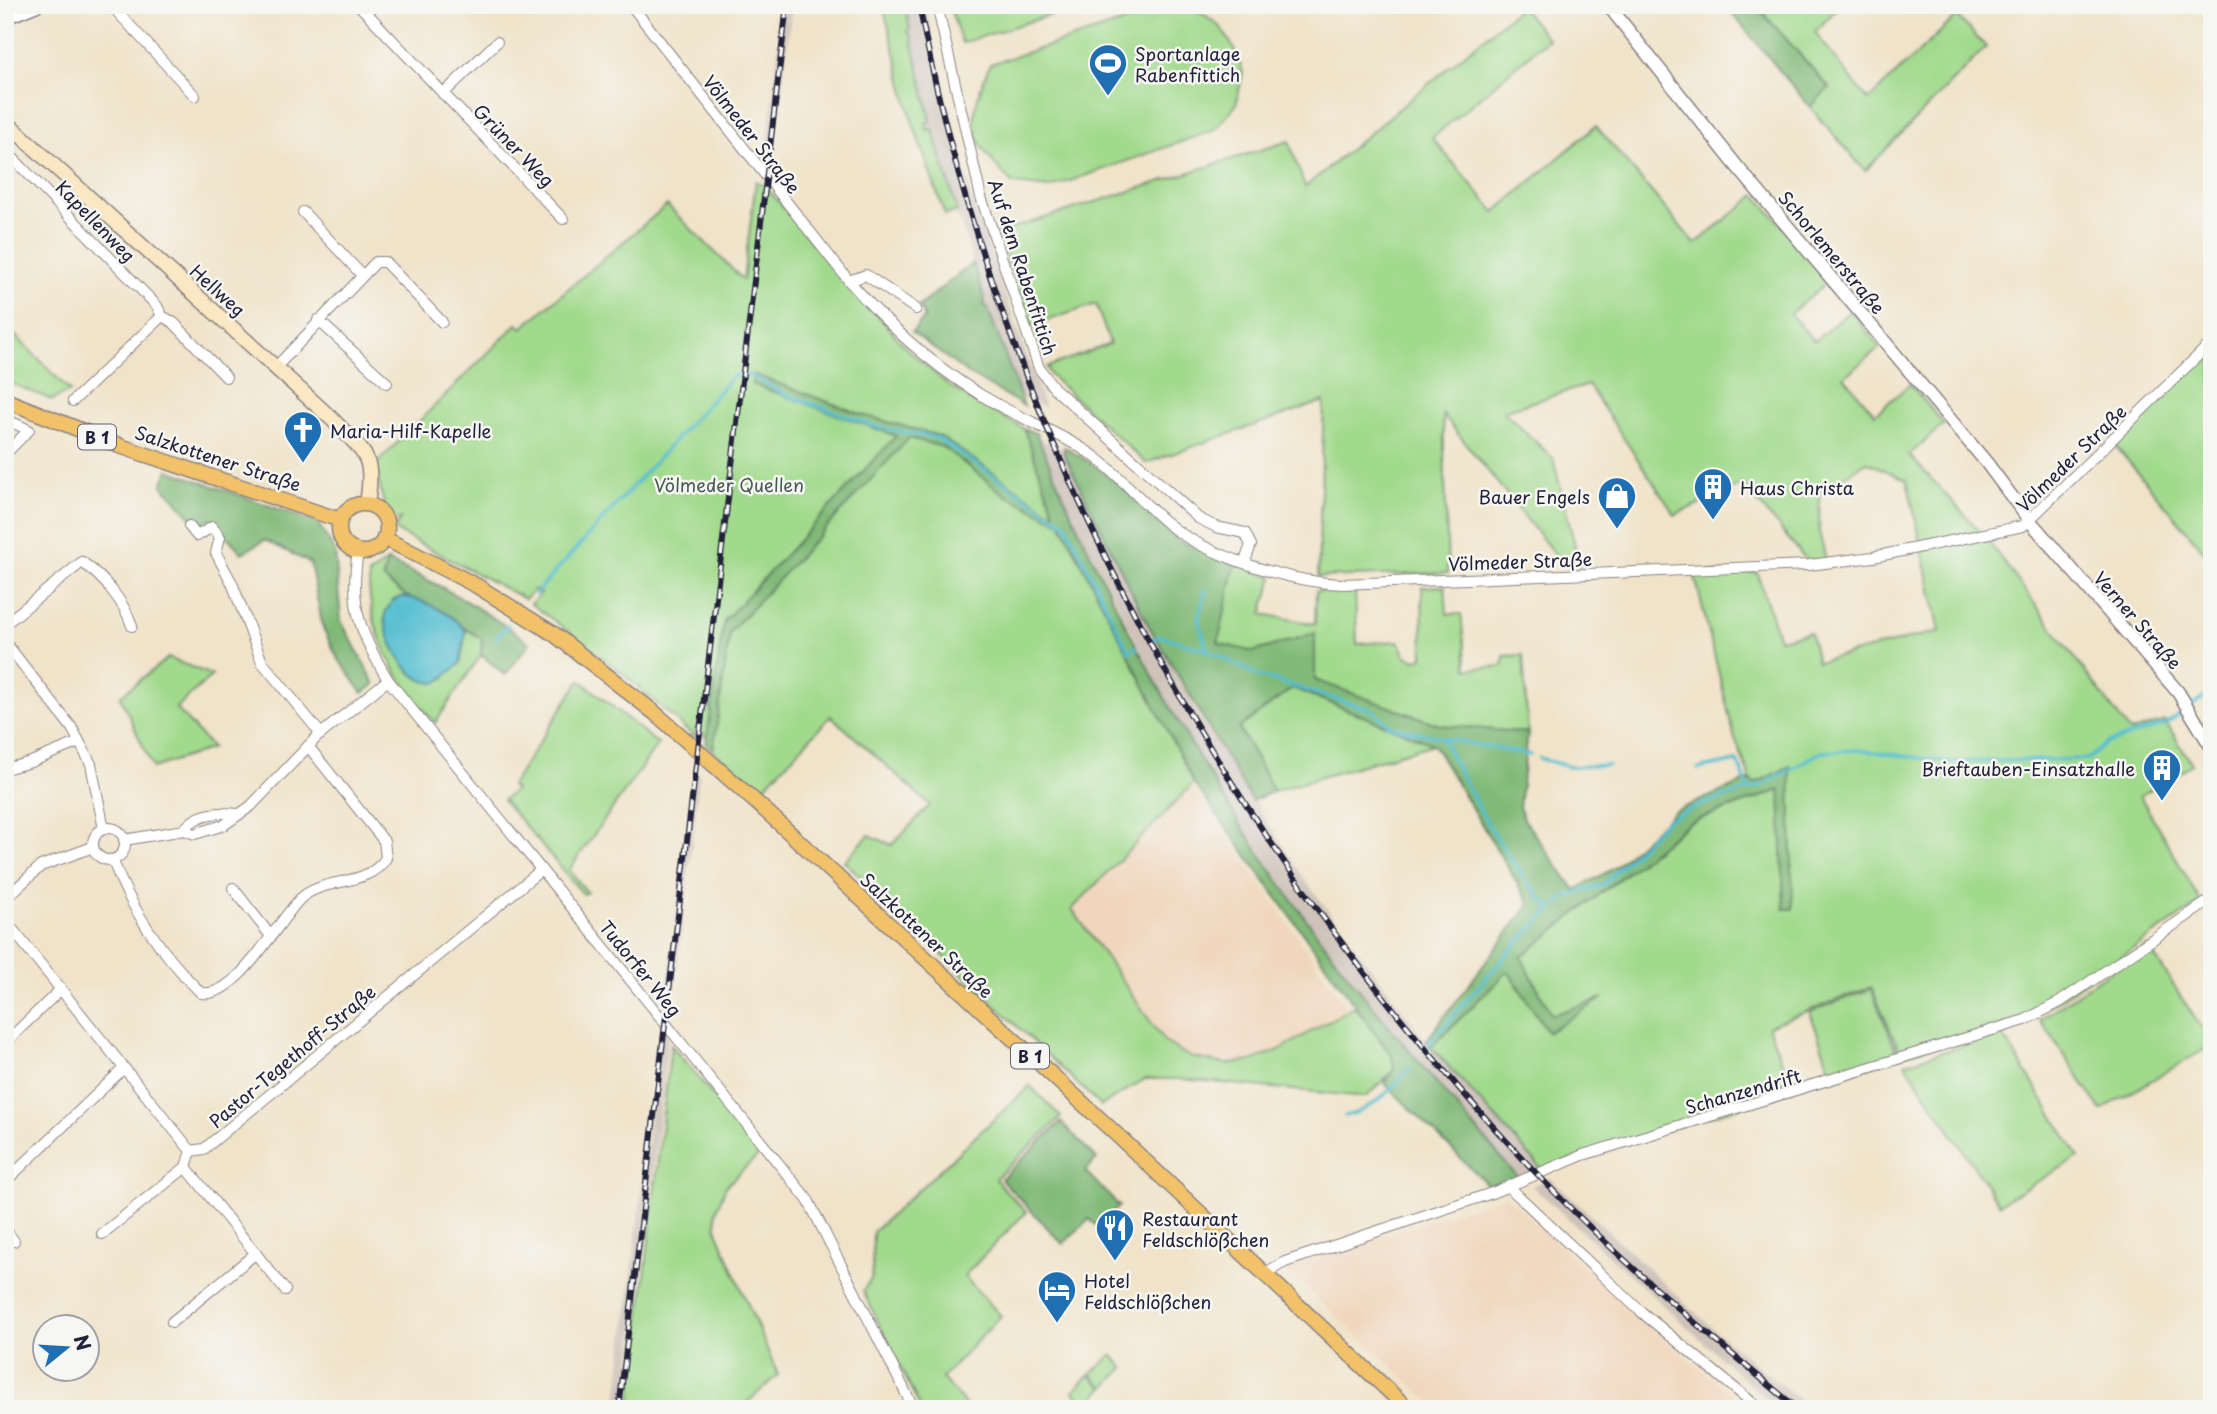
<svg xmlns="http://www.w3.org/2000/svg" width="2217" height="1414" viewBox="0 0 2217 1414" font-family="'Playpen Sans',sans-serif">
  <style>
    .built { fill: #f0d6bc }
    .industrial { fill: #cec2b9 }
    .green { fill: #a2da8d; stroke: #627e64; stroke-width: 2 }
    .forest { fill: #81ba78; stroke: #526e5a; stroke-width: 2 }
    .water { fill: #54bed0; stroke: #3b7086; stroke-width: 2 }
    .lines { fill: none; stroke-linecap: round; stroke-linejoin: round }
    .stream { stroke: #54bed0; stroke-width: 3.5 }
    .minor-casing { stroke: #898282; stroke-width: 12 }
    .tertiary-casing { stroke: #898282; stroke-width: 15 }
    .secondary-casing { stroke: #898282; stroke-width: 17 }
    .primary-casing { stroke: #898282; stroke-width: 17 }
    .minor { stroke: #fff; stroke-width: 10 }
    .tertiary { stroke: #fff; stroke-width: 12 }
    .secondary { stroke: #fae7c3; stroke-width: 14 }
    .primary { stroke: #f2c26a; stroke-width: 14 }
    .rail-casing { stroke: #22223b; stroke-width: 6 }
    .rail { stroke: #f6f6f2; stroke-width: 3.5; stroke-dasharray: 10; stroke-linecap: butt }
    .labels { text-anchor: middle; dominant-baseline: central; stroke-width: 5; stroke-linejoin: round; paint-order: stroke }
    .shield { fill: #f6f6f2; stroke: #626272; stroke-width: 2 }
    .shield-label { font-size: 16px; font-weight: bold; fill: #22223b }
    .poi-label { font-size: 18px; fill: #22223b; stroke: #f6f6f2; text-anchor: start }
    .street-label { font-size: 18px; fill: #22223b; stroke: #f6f6f2 }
    .park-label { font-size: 18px; fill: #485954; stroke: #f6f6f2 }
  </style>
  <rect width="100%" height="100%" fill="#f6f6f2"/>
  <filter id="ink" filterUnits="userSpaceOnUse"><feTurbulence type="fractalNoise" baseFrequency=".0143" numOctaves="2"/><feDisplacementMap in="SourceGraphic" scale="14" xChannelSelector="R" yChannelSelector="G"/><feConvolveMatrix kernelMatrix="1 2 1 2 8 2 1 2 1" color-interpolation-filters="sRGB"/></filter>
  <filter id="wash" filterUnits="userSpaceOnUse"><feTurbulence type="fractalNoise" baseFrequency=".00686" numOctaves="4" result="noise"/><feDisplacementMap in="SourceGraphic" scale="28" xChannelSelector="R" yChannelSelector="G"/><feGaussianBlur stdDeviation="1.57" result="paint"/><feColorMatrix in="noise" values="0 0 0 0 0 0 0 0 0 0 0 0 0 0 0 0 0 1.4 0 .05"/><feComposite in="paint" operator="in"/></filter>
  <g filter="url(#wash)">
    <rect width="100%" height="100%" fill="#f0e3c9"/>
    <g class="built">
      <path d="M 1193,786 L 1347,1009 L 1277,1049 L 1248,1060 L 1225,1062 L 1190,1056 L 1166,1040 L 1072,909 Z"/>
      <path d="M 1506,1196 L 1633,1313 L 1749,1409 L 1439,1409 L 1287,1271 L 1297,1264 Z"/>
    </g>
    <g class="industrial">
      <path d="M 783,5 L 792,5 L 772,169 L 765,163 Z"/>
      <path d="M 905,5 L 926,5 L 941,80 L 975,208 L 1045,408 L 1020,396 L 987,306 L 984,307 L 985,300 L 959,217 L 955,217 L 954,212 L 957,211 L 933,129 L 927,130 L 925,123 L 931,121 L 907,31 L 910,30 Z"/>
      <path d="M 1039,438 L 1062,449 L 1145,619 L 1198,714 L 1305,880 L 1426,1041 L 1542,1169 L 1519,1179 L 1400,1040 L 1310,925 L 1210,775 L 1161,690 L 1065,500 Z"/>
      <path d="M 694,769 L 700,774 L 671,1024 L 664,1016 Z"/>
      <path d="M 661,1023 L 669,1032 L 659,1122 L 626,1409 L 616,1409 Z"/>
      <path d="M 1550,1178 L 1719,1334 L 1811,1409 L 1777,1409 L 1532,1186 Z"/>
    </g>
    <g class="green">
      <path d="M 883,5 L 905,5 L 910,30 L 907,31 L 911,36 L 931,121 L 926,123 L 927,130 L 933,129 L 957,211 L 945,215 L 912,121 Z"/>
      <path d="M 949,5 L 1082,5 L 962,43 Z"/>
      <path d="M 1756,5 L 1840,5 L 1815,32 L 1868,100 L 1957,16 L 1986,47 L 1865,171 L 1810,107 L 1829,87 Z"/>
      <path d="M 1176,6 L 1192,6 L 1220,26 L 1235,50 L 1243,72 L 1236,105 L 1215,130 L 1050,188 L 1013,184 C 968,137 965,125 990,64 Z"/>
      <path d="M 1521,7 L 1548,39 L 1432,138 L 1495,212 L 1596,126 L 1695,244 L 1756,195 L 1829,280 L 1790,314 L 1814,341 L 1850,311 L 1880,347 L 1844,377 L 1875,414 L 1910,384 L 1944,424 L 1909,455 L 1980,531 L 1921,543 L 1907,480 L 1867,462 L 1820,492 L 1819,532 L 1826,560 L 1807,561 L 1743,484 L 1675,515 L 1588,385 L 1503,411 L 1553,458 L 1580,566 L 1565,567 L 1443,415 L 1448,573 L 1318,577 L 1324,401 L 1146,463 L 1050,375 L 1047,367 L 1110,344 L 1096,304 L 1031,326 L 997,233 L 1289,141 L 1305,187 Z"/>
      <path d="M 756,181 L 765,186 L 906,348 L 949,386 L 1024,429 L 1194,783 L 1072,909 L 1165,1042 L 1190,1057 L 1226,1064 L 1251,1061 L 1279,1050 L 1354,1006 L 1392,1056 L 1394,1070 L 1366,1097 L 1182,1079 L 1145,1079 L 1101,1106 L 844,861 L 869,835 L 892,845 L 930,805 L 831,716 L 763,788 L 713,751 L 714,744 L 696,728 L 694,737 C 642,688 589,645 531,604 L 541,593 L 535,589 L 525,599 L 394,530 L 401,518 L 388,522 L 375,465 L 517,324 L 522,328 L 667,205 L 743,280 Z"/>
      <path d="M 5,325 L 70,391 L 52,400 L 5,381 Z"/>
      <path d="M 2212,351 L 2212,561 L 2113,443 Z"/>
      <path d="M 1985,537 L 2130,732 L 2165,721 L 2192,764 L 2140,796 L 2201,902 L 2059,1000 L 2032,1015 L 1902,1056 L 1871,987 L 1768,1026 L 1793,1090 L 1542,1169 L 1431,1047 L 1508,971 L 1548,1032 L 1600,1000 L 1552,1015 L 1521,957 L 1691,822 L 1781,790 L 1784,908 L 1790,767 L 1753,785 L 1735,739 L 1694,573 L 1757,572 L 1779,639 L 1810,632 L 1817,662 L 1940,631 L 1922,549 Z"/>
      <path d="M 387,561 L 383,578 L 409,597 L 400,597 L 384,620 C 393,648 405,669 431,683 L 445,678 L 466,631 L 463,626 L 482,639 L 481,655 L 435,723 C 396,680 368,634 369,575 Z"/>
      <path d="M 1235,564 L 1273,577 L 1262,614 L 1315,624 L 1316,591 L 1355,589 L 1357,644 L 1399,641 L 1406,656 L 1416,660 L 1423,657 L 1422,587 L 1445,586 L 1447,614 L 1461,614 L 1467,669 L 1503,666 L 1504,656 L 1523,655 L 1528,733 L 1440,725 L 1314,680 L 1315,633 L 1253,652 L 1217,643 Z"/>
      <path d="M 168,658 L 212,675 L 176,708 L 212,748 L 153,768 L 120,696 Z"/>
      <path d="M 580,680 L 658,744 L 569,870 L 587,892 L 583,894 L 503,800 L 515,790 L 511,786 Z"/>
      <path d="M 1293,688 L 1433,744 L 1274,791 L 1239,728 Z"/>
      <path d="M 2148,946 L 2202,1029 L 2212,1023 L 2212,1045 L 2101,1110 L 2040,1019 Z"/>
      <path d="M 1871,989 L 1899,1057 L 1833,1078 L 1810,1012 Z"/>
      <path d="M 2002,1034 L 2079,1157 L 1999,1204 L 1905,1063 Z"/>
      <path d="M 671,1045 L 761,1153 L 726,1186 L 716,1212 L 717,1231 L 778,1375 L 740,1409 L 630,1409 Z"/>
      <path d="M 1030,1086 L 1061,1117 L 995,1179 L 1026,1212 L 964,1276 L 1001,1316 L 942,1378 L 969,1409 L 921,1409 L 863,1291 L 872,1277 L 873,1232 Z"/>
      <path d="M 1112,1355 L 1124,1368 L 1104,1388 L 1091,1374 Z"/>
      <path d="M 1090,1375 L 1103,1388 L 1086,1405 L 1073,1391 Z"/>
    </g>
    <g class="forest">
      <path d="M 1725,5 L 1756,5 L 1829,88 L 1810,107 Z"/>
      <path d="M 973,263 L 985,301 L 984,306 L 987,306 L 1024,406 L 967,373 L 912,332 L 925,317 L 919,306 Z"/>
      <path d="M 753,374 L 863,415 L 939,436 L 1055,515 L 1024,429 L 1036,433 C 1109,605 1199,775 1311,926 C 1375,1014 1448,1096 1519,1179 L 1492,1189 L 1384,1083 L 1394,1070 L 1392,1056 L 1194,783 L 1061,523 L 1005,495 L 943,447 L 909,438 L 730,632 L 713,751 L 706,744 L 724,621 L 896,436 L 752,384 Z"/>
      <path d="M 1064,447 L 1094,465 L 1122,487 L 1178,541 L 1235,564 L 1218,643 L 1253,652 L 1315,633 L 1315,680 L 1440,725 L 1528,733 L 1519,807 L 1525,821 L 1575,890 L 1614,868 L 1675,811 L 1749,780 L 1754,784 L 1790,766 L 1793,909 L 1784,909 L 1780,790 L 1690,822 L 1521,957 L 1552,1015 L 1603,998 L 1548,1032 L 1508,971 L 1431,1047 L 1426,1041 L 1530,904 L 1433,744 L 1293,688 L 1239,728 L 1274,791 L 1252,801 L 1145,619 L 1064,454 Z"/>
      <path d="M 168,470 L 318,523 L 335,552 L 341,621 L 375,684 L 363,693 L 337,657 L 323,628 L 310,563 L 265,540 L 242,553 L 210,518 L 199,526 L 162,485 Z"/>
      <path d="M 387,561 C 437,582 485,611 530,643 L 505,675 L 481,655 L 482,639 C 452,618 406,601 383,578 Z"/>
      <path d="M 1061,1122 L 1097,1159 L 1085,1171 L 1119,1206 L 1098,1227 L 1089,1219 L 1063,1244 L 1001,1179 Z"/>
    </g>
    <path class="water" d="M 400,597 C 419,596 455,615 466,631 L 460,664 L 438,682 C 409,689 383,636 385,613 L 392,601 Z"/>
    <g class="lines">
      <g class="stream">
        <path d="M 1206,589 L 1198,619 L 1207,650"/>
        <path d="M 535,594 L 734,375 L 752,376 L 784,394 L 877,427 L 937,438 L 1066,524 L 1129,652 L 1137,647"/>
        <path d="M 496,638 L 508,625"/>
        <path d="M 1153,639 L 1161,636 L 1209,651 L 1259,676 L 1372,710 L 1390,726 L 1442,738 C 1472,797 1505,861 1551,909"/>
        <path d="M 1442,738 L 1530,755"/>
        <path d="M 1539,758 L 1570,767 L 1608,765"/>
        <path d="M 1698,769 L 1737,761 L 1749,789"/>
        <path d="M 1429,1044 L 1508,953 L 1551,909 L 1565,897 L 1604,884 L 1667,820 L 1705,803 L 1763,785 L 1821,752 L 1858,750 L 1952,762 L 2088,759 L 2107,743 L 2164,725 L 2212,692"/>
        <path d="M 1345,1116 C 1373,1110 1391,1090 1410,1068"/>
      </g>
    </g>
  </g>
  <g filter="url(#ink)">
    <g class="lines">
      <g class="minor-casing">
        <g id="minor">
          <path d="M 111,5 L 195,96"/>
          <path d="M 359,5 L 563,219"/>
          <path d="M 631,5 L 849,281 C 892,330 941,374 1000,406 C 1031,423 1064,435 1094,456 C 1121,476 1142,503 1168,524 C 1207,556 1293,583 1343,584 L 1809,565 L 1873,557 L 2023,526 L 2212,342"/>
          <path d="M 937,5 L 981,197 L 1039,368 L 1054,388 L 1198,518 L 1216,527 L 1245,533 L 1251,545 L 1245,561"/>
          <path d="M 443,94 L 497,42"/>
          <path d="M 5,150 L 157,306 L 162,316 L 174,323 L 226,377"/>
          <path d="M 303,212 L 361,274"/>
          <path d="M 849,281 L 866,275 L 916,309"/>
          <path d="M 318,320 L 387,383"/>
          <path d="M 275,368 L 376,262 L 385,262 L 442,322"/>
          <path d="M 73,401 L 162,316"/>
          <path d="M 5,419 L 29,430 L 5,454"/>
          <path d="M 189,526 L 197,536 L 212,527 L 220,537 L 216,553 L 232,583 L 262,662 L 321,734"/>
          <path d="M 358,551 C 349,608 360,632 388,680 L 808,1200 L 914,1409"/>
          <path d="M 5,624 L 82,562 C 103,577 124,601 132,626"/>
          <path d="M 5,642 L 72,728 L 91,764 L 104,829"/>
          <path d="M 5,769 L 31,762 L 79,742"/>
          <circle cx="109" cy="844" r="16"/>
          <path d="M 184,830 C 196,813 216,811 237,814"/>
          <path d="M 124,840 L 184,830 L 195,834 L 224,825 L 251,806 L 317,737 L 388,680"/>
          <path d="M 113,861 C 132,912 163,955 201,993 C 237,999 277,922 300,899 C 324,876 367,888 386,858 L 384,841 L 308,746"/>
          <path d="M 233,888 L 270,935"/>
          <path d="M 5,899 L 41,866 L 93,847"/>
          <path d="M 5,920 L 191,1151 L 204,1149 L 541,870"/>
          <path d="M 5,1043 L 60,990"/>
          <path d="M 191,1151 L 186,1167 L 285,1290"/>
          <path d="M 5,1182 L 123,1069"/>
          <path d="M 1509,1187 L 1639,1310 L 1760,1409"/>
          <path d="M 5,1229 L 14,1241"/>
          <path d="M 102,1234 L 186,1167"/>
          <path d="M 1263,1274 L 1285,1262 L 1492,1193 L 1583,1155 L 2025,1020 L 2060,1002 L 2212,899"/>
          <path d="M 172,1322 L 256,1253"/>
        </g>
      </g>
      <g class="tertiary-casing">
        <g id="tertiary">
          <path d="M 1608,5 L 1735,164 L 1986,462 L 2030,521 L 2178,692 L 2212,748"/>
          <path d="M 5,18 L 37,5"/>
        </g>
      </g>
      <g class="secondary-casing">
        <path id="secondary" d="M 5,121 L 332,419 C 365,454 375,454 367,504"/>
      </g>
      <g class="primary-casing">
        <g id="primary">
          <path d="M 5,400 L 123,447 L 340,520"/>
          <circle cx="363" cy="528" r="24"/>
          <path d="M 384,538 L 477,586 L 554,634 L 655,713 L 767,812 L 1129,1146 L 1408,1409"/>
        </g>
      </g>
      <use href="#minor" class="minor"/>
      <use href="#tertiary" class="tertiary"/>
      <use href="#secondary" class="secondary"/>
      <use href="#primary" class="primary"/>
      <g class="rail-casing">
        <g id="rail">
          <path d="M 919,5 C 1003,444 1232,854 1539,1176 C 1619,1260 1708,1335 1798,1409"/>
          <path d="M 619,1409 L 787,5"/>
        </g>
      </g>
      <use href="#rail" class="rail"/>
    </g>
  </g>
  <defs>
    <g id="stadium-pin" transform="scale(2.0125)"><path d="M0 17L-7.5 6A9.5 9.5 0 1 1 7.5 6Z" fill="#1f6fb2" stroke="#f6f6f2"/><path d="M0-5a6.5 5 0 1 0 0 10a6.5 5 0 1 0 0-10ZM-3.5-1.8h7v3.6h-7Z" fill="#fff"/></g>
    <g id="church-pin" transform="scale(2.0125)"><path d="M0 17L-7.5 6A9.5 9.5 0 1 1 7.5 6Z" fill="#1f6fb2" stroke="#f6f6f2"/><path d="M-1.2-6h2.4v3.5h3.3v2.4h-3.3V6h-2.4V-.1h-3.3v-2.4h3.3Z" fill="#fff"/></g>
    <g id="building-pin" transform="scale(2.0125)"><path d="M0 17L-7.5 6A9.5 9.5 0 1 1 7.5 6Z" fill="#1f6fb2" stroke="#f6f6f2"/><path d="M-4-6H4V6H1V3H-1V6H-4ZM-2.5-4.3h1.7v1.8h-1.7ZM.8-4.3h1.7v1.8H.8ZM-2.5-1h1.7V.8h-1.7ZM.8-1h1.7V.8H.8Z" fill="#fff"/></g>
    <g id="shop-pin" transform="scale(2.0125)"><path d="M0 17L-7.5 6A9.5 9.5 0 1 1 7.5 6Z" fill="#1f6fb2" stroke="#f6f6f2"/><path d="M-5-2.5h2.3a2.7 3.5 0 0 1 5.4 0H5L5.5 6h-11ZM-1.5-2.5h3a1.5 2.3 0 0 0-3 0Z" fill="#fff"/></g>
    <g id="restaurant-pin" transform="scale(2.0125)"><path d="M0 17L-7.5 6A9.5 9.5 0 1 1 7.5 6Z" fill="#1f6fb2" stroke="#f6f6f2"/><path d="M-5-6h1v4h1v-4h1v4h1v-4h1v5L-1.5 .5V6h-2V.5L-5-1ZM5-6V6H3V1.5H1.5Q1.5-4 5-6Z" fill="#fff"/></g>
    <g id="hotel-pin" transform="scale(2.0125)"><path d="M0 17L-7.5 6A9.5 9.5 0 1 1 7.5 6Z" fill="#1f6fb2" stroke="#f6f6f2"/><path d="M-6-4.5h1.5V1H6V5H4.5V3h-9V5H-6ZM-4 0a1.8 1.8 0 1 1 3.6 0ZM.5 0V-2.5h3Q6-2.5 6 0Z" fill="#fff"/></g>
  </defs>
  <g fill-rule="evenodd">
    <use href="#stadium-pin" x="1108" y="63"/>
    <use href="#church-pin" x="303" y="430"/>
    <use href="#building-pin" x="1713" y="487"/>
    <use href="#shop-pin" x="1617" y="496"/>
    <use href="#building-pin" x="2162" y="768"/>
    <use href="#restaurant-pin" x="1115" y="1228"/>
    <use href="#hotel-pin" x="1057" y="1290"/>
  </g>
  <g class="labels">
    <g class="shield">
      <rect x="78" y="424.5" width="38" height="25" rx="5"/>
      <rect x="1011" y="1043.5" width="38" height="25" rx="5"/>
    </g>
    <g class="shield-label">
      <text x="97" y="437">B 1</text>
      <text x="1030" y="1056">B 1</text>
    </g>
    <g class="poi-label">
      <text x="1135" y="53">Sportanlage<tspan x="1135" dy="21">Rabenfittich</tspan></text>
      <text x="330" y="430">Maria-Hilf-Kapelle</text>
      <text x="1740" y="487">Haus Christa</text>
      <text x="1590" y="496" text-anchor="end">Bauer Engels</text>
      <text x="2135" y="768" text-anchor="end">Brieftauben-Einsatzhalle</text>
      <text x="1142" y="1218">Restaurant<tspan x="1142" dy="21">Feldschlößchen</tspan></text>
      <text x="1084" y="1280">Hotel<tspan x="1084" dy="21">Feldschlößchen</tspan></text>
    </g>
    <g class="street-label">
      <text transform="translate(752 134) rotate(52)">Völmeder Straße</text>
      <text transform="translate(514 145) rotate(46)">Grüner Weg</text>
      <text transform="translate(96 221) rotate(46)">Kapellenweg</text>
      <text transform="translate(1832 252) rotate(50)">Schorlemerstraße</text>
      <text transform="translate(1023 267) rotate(72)">Auf dem Rabenfittich</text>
      <text transform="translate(218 290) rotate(42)">Hellweg</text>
      <text transform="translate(218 458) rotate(18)">Salzkottener Straße</text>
      <text transform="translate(2071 458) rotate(-44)">Völmeder Straße</text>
      <text transform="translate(1520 561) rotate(-2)">Völmeder Straße</text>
      <text transform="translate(2138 620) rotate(49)">Verner Straße</text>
      <text transform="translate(927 935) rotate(43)">Salzkottener Straße</text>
      <text transform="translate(641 968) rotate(51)">Tudorfer Weg</text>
      <text transform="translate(292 1056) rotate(-40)">Pastor-Tegethoff-Straße</text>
      <text transform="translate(1743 1091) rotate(-16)">Schanzendrift</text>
    </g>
    <g class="park-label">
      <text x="729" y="484">Völmeder Quellen</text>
    </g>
  </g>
  <rect width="2217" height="1414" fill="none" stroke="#f6f6f2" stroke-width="28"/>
  <g transform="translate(66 1348) rotate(72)"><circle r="33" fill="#f6f6f2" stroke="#a1a1a9" stroke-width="2"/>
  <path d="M0-5L12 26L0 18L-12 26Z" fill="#1f6fb2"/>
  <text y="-10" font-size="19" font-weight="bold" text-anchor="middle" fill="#22223b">N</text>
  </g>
</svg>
